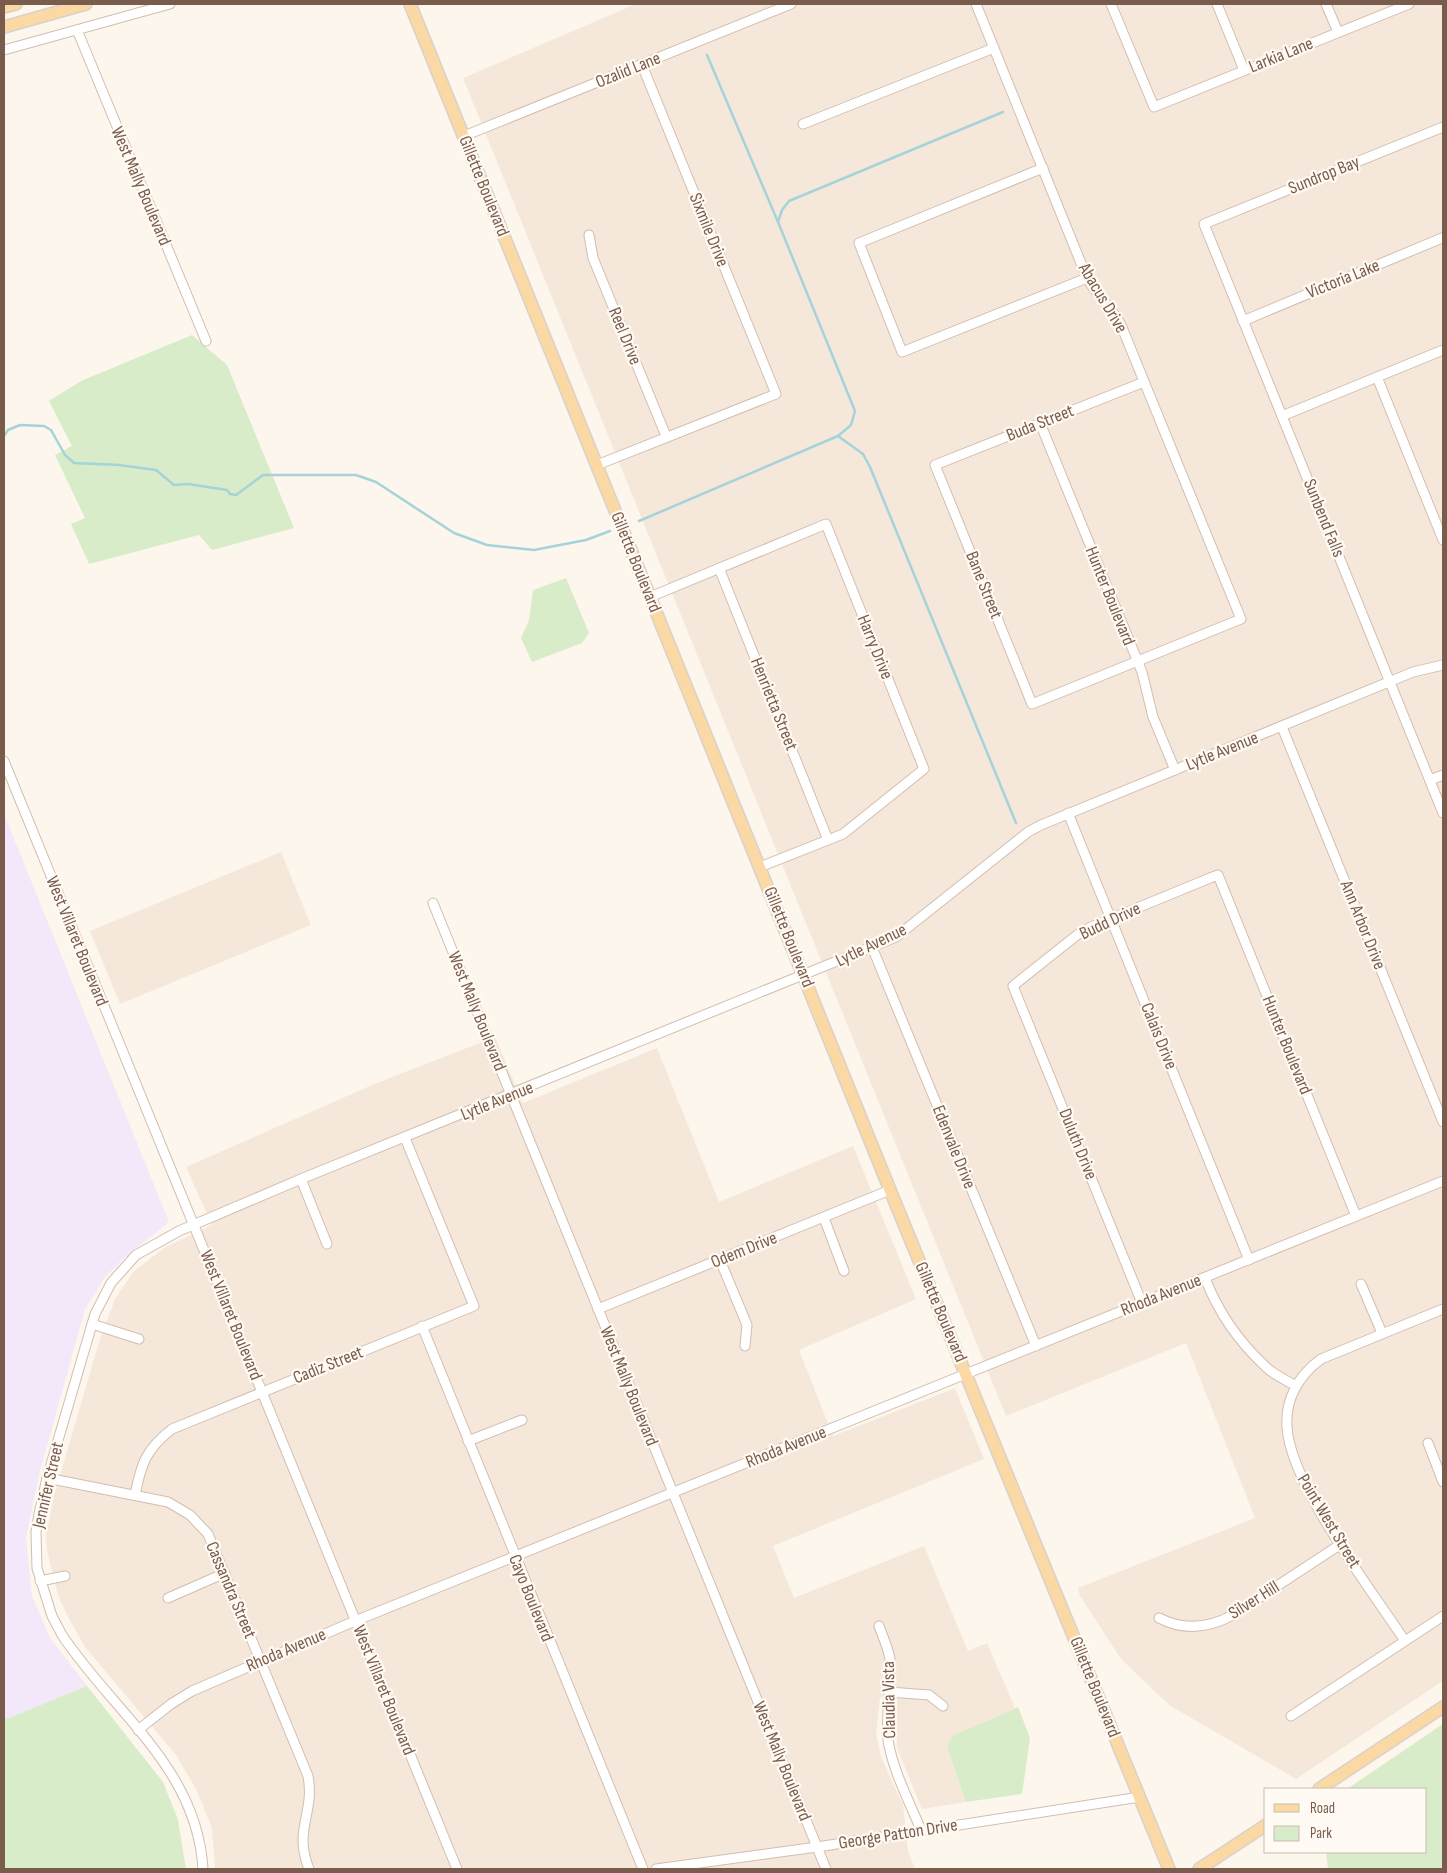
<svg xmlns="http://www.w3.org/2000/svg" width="1447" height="1873" viewBox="0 0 1447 1873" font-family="'Sofia Sans Condensed',sans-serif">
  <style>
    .residential { fill: #f5e8da }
    .education { fill: #f3e8fa }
    .green { fill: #d8ecc9 }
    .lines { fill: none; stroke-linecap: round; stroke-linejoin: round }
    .stream { stroke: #a5d3da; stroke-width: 2.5 }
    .minor-casing { stroke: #d1beb0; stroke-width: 11 }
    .major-casing { stroke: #dad1cd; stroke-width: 14 }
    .minor { stroke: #fff; stroke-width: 9 }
    .major { stroke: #fbd9a5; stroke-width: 11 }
    .labels { text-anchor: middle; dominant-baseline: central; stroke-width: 4.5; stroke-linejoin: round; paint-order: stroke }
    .street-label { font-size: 18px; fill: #7a5c4d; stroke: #fffaf3 }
  </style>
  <rect width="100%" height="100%" fill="#fdf6ec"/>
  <g class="residential">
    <path d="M 636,4 L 1443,4 L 1443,1681 L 1296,1779 L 1169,1705 L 1121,1659 L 1080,1596 L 1078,1588 L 1255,1518 L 1186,1343 L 1006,1416 L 463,78 Z"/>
    <path d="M 281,852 L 311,925 L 120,1004 L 90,931 Z"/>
    <path d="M 495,1037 L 523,1103 L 657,1048 L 719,1202 L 853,1146 L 916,1299 L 799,1350 L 833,1436 L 955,1388 L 984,1459 L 773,1546 L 794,1598 L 924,1546 L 968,1651 L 987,1643 L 1015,1708 L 952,1736 L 947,1747 L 966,1802 L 922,1809 L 897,1748 L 895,1712 L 899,1688 L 880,1698 L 876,1734 L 881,1757 L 903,1805 L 908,1851 L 915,1869 L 215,1869 L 212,1828 L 196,1789 L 176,1755 L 85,1647 L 68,1617 L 58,1595 L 47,1551 L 46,1535 L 54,1496 L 99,1342 L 115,1299 L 133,1272 L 164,1248 L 212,1225 L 186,1167 L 372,1085 Z"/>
  </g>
  <path class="education" d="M 4,814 L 169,1222 L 125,1257 L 105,1277 L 85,1309 L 39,1475 L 26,1538 L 32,1596 L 50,1638 L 87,1686 L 4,1720 Z"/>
  <g class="green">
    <path d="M 192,335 L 227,365 L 294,528 L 212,550 L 199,535 L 89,564 L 71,524 L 85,518 L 55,455 L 72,446 L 49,401 L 81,381 Z"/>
    <path d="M 566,578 L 589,633 L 582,643 L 532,662 L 521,638 L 529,620 L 533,590 Z"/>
    <path d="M 87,1686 L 163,1782 L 178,1820 L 186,1869 L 4,1869 L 4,1720 Z"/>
    <path d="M 1018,1707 L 1030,1738 L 1022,1794 L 966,1802 L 947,1747 L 952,1736 Z"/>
    <path d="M 1443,1724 L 1443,1869 L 1328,1869 L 1326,1852 L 1426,1852 L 1426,1789 L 1347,1789 Z"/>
  </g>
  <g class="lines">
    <g class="stream">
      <path d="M 707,55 L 778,222"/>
      <path d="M 4,436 L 8,430 L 20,425 L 44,426 L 51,430 L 65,455 L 74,463 L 119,465 L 156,470 L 174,485 L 188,484 L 227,490 L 230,494 L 236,495 L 263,475 L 356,475 L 376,482 L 454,533 L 487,545 L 534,550 L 586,540 L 610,531"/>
      <path d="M 838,436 L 863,454 L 870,467 L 1016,823"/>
      <path d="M 639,521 L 838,436 L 851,425 L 855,411 L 778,222 L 782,210 L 789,201 L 1003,112"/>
    </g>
    <g class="minor-casing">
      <g id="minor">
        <path d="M 976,4 L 1087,278 C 1097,296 1112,308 1121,325 L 1241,619 L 1032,704 L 935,465 L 1144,382"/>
        <path d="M 1111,4 L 1154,107 L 1409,4"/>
        <path d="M 1217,4 L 1244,70"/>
        <path d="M 1326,4 L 1338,32"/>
        <path d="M 77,30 L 206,341"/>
        <path d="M 4,50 L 170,4"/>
        <path d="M 803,124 L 994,48"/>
        <path d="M 1443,127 L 1204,224 L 1443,813"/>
        <path d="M 464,136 L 791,4"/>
        <path d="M 1043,168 L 859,243 L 902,352 L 1087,278"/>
        <path d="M 589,235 L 593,258 L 666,436"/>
        <path d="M 1243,321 L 1442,238"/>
        <path d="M 1377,377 L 1443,540"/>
        <path d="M 1282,416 L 1443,350"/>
        <path d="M 1040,423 L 1142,672 L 1153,717 L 1175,770"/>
        <path d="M 597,465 L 776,394 L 642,65"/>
        <path d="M 719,568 L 828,840"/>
        <path d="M 650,597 L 826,524 L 924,769 L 843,834 L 760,867"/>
        <path d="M 1282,727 L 1443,1122"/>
        <path d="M 4,761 L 457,1869"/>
        <path d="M 1430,780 L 1443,775"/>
        <path d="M 1068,813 L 1249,1260"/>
        <path d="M 433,903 L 826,1869"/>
        <path d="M 872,947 L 1036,1346"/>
        <path d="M 301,1179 L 327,1244"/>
        <path d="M 824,1218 L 844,1271"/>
        <path d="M 720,1260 L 747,1325 L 745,1346"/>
        <path d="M 1205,1278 C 1218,1312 1239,1342 1266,1367 C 1274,1375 1286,1380 1296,1386"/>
        <path d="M 1361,1284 L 1382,1333"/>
        <path d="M 1142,1303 L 1013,986 L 1077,935 L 1091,927 L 1210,878 L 1218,875 L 1356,1216"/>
        <path d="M 598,1309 L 890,1190"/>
        <path d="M 92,1324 L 139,1339"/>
        <path d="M 422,1326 L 643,1869"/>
        <path d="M 468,1441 L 522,1420"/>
        <path d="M 1428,1443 L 1443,1482"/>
        <path d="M 47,1478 L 168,1502 L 190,1515 L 208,1534 L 308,1776 C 315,1814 293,1829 309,1869"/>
        <path d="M 135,1495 C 141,1464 146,1449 172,1429 L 474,1306 L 405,1138"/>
        <path d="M 40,1581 L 65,1576"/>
        <path d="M 168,1598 L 225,1573"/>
        <path d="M 1159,1618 C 1184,1631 1209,1628 1233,1615 L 1341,1544"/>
        <path d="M 879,1626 C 883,1637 888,1648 890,1659 C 893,1686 885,1713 888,1740 C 893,1771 909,1801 921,1830"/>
        <path d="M 1405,1641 C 1372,1591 1290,1484 1287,1427 C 1285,1399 1299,1375 1321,1359 L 1443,1309"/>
        <path d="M 889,1692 L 929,1695 L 943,1706"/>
        <path d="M 1291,1716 L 1443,1616"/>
        <path d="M 138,1730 L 171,1704 L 192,1691 L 355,1621 L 1443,1181"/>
        <path d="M 203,1869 C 197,1768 114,1713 62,1635 L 52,1616 L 37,1568 L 36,1532 L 39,1514 L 47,1478 L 95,1314 L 111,1283 L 136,1255 L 179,1231 L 301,1179 L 896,937 L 1028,832 L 1041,825 L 1413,672 L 1443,665"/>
        <path d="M 656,1869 L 817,1847 L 1140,1797"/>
      </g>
    </g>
    <g class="major-casing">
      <g id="major">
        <path d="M 410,4 L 890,1190 L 1169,1869"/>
        <path d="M 4,7 L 16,4"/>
        <path d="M 4,27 L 86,4"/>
        <path d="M 1319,1789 L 1443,1707"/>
        <path d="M 1199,1869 L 1266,1825"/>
      </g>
    </g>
    <use href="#minor" class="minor"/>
    <use href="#major" class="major"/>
  </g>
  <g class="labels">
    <g class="street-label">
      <text transform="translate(1281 55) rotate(-22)">Larkia Lane</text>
      <text transform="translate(628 70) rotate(-22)">Ozalid Lane</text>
      <text transform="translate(1324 175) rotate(-22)">Sundrop Bay</text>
      <text transform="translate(141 186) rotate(67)">West Mally Boulevard</text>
      <text transform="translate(484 186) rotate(68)">Gillette Boulevard</text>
      <text transform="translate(709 230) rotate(68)">Sixmile Drive</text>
      <text transform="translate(1343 279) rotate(-22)">Victoria Lake</text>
      <text transform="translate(1103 298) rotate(59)">Abacus Drive</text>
      <text transform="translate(625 336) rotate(68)">Reel Drive</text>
      <text transform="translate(1040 423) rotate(-22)">Buda Street</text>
      <text transform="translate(1324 518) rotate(68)">Sunbend Falls</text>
      <text transform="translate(636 562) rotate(68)">Gillette Boulevard</text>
      <text transform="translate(984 585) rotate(68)">Bane Street</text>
      <text transform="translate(1110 596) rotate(68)">Hunter Boulevard</text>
      <text transform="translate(875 647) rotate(68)">Harry Drive</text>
      <text transform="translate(774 704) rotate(68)">Henrietta Street</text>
      <text transform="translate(1222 751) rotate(-22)">Lytle Avenue</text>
      <text transform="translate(1110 921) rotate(-25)">Budd Drive</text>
      <text transform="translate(1363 925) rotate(68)">Ann Arbor Drive</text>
      <text transform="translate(789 937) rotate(68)">Gillette Boulevard</text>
      <text transform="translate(77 941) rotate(68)">West Villaret Boulevard</text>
      <text transform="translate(871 945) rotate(-26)">Lytle Avenue</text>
      <text transform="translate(477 1011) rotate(68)">West Mally Boulevard</text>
      <text transform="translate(1159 1036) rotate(68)">Calais Drive</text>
      <text transform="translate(1287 1045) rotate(68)">Hunter Boulevard</text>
      <text transform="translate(497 1101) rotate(-22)">Lytle Avenue</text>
      <text transform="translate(1078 1144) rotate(68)">Duluth Drive</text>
      <text transform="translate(954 1147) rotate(68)">Edenvale Drive</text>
      <text transform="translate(744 1250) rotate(-22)">Odem Drive</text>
      <text transform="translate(1161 1295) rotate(-22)">Rhoda Avenue</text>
      <text transform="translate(941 1312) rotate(67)">Gillette Boulevard</text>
      <text transform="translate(231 1315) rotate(68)">West Villaret Boulevard</text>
      <text transform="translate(328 1365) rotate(-22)">Cadiz Street</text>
      <text transform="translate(629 1386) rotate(68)">West Mally Boulevard</text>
      <text transform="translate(786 1447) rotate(-22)">Rhoda Avenue</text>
      <text transform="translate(48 1485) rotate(-77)">Jennifer Street</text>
      <text transform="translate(1329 1521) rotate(59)">Point West Street</text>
      <text transform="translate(231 1590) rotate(67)">Cassandra Street</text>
      <text transform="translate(531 1598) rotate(68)">Cayo Boulevard</text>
      <text transform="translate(1254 1600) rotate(-32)">Silver Hill</text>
      <text transform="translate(286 1650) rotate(-23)">Rhoda Avenue</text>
      <text transform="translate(1095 1687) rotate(68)">Gillette Boulevard</text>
      <text transform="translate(384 1690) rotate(68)">West Villaret Boulevard</text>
      <text transform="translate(889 1700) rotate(-91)">Claudia Vista</text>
      <text transform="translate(782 1761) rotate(68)">West Mally Boulevard</text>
      <text transform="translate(898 1834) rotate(-9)">George Patton Drive</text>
    </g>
  </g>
  <rect width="1447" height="1873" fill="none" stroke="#7a5c4d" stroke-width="10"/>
  <rect x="1264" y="1788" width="162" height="65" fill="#fffaf3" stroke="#cabbb1"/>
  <rect x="1274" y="1804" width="25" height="8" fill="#fbd9a5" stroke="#cabbb1"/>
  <text x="1310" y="1813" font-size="15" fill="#7a5c4d">Road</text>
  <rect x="1274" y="1826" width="25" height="15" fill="#d8ecc9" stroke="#cabbb1"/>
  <text x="1310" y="1838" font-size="15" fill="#7a5c4d">Park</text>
</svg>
